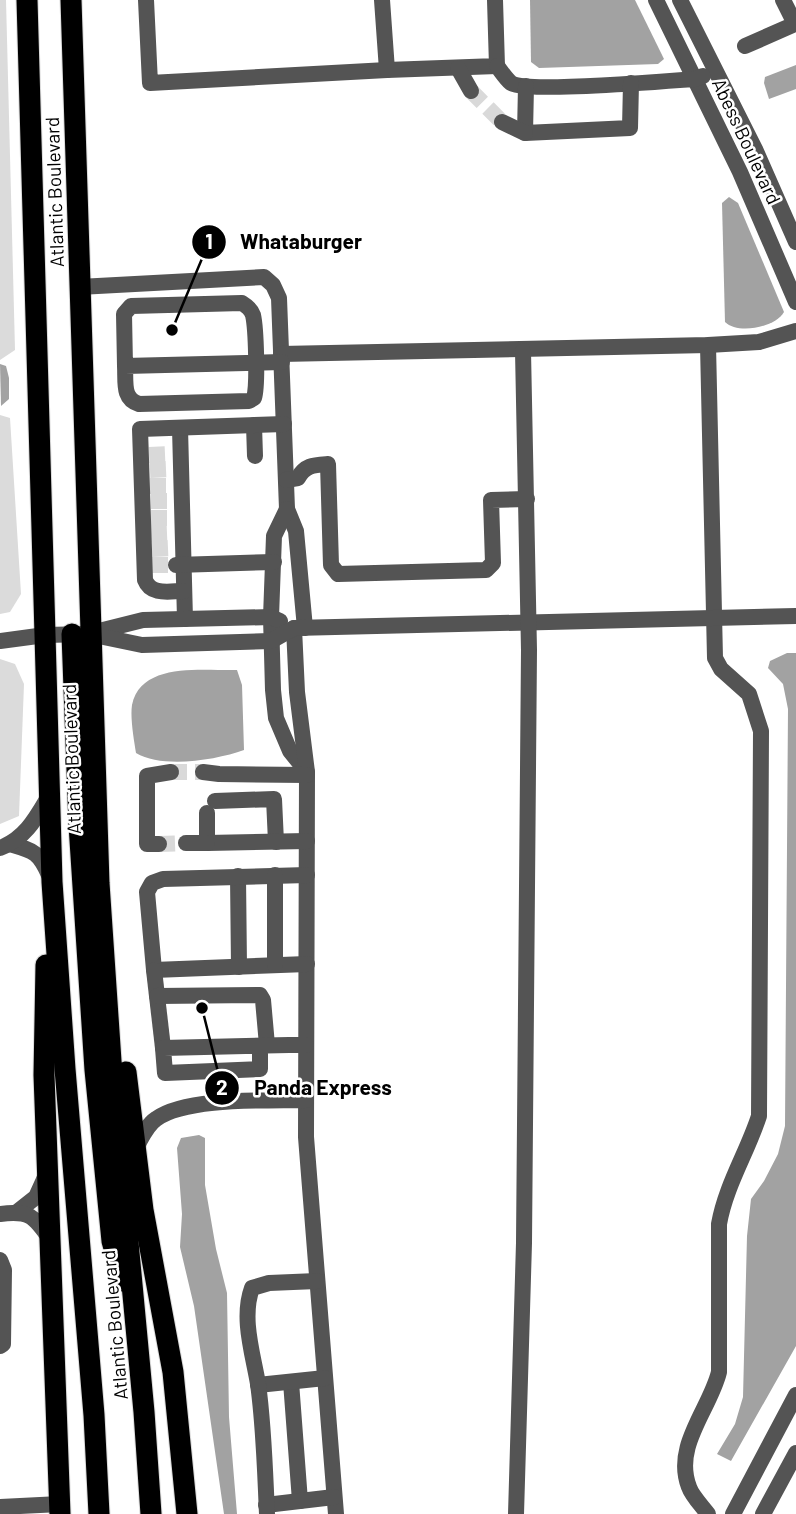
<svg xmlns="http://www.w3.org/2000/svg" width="796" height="1514" viewBox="0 0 796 1514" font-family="Barlow,sans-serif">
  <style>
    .green { fill: #dbdbdb }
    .water { fill: #a2a2a2 }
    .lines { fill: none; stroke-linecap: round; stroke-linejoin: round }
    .minor-tunnel { stroke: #d9d9d9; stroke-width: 16; stroke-dasharray: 16 8; stroke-linecap: butt }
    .highway-casing { stroke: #dbdbdb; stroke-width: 23 }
    .minor { stroke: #545454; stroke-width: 16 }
    .highway { stroke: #000; stroke-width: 21 }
    .labels { text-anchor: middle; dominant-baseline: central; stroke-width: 5; stroke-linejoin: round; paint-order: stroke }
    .street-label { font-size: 19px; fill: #000; stroke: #fff }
    .leader { fill: none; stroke: #000; stroke-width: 2.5 }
    .callout-dot { fill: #000; stroke: #fff; stroke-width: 2.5 }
    .mark-label { font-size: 21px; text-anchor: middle; font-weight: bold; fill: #fff }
    .callout-label { font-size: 21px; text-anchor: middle; font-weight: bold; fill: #000; stroke: #fff; stroke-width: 5; stroke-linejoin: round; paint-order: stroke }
  </style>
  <rect width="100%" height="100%" fill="#fff"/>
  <g class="green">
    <path d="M 0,0 L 6,0 L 15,350 L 0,360 Z"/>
    <path d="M 0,415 L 10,418 L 21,594 L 10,612 L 0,614 Z"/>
    <path d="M 0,659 L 15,664 L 24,684 L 19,816 L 0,824 Z"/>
  </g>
  <g class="water">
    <path d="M 530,0 L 635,0 L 664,59 L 658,64 L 539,68 L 531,62 Z"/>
    <path d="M 796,65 L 796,89 L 769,99 L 764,83 L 765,77 Z"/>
    <path d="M 729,197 L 738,203 L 784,312 C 776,327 738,335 725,322 L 722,203 Z"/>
    <path d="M 0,364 L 6,366 L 9,378 L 9,399 L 1,406 Z"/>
    <path d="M 787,653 L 796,653 L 796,1346 L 731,1461 L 717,1454 L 735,1424 L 743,1397 L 747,1236 L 751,1199 L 764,1181 L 778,1154 L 785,1126 L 788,709 L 783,684 L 768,668 L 770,661 Z"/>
    <path d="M 237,670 L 242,685 L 244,750 C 216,760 163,769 136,753 C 134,740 130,718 132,705 C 141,661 204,671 237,670 Z"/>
    <path d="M 199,1135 L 205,1138 L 205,1185 L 216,1249 L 227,1293 L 229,1417 L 237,1514 L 224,1514 L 194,1306 L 180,1247 L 182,1214 L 177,1148 L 181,1138 Z"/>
  </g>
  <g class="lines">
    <g class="minor-tunnel">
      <path d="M 471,91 L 502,122"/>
      <path d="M 149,455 L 172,454"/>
      <path d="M 150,470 L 172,469"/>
      <path d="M 150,486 L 173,486"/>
      <path d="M 151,501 L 174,501"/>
      <path d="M 151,518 L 174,518"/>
      <path d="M 151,534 L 175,533"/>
      <path d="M 152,549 L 175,548"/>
      <path d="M 152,565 L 176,565"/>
      <path d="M 171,772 L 203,772"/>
      <path d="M 159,844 L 186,843"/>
    </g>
    <g class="highway-casing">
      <g id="highway">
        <path d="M 27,0 L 52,882 L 65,1069 L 94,1415 L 99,1514"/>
        <path d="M 71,0 L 99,883 L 111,1061 L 144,1412 L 151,1514"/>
        <path d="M 72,634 L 79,825 L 95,1070 L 112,1241 L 123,1281"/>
        <path d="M 46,965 L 44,1075 L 60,1514"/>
        <path d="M 126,1072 L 143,1210 L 173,1372 L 187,1514"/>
      </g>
    </g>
    <g class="minor">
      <path d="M 146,0 L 150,83 L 387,70"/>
      <path d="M 382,0 L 387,70 L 497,66 L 495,0"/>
      <path d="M 656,0 L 740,172 L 796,302"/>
      <path d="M 680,0 L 755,149 L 796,242"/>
      <path d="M 745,46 L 795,24 L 783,0"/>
      <path d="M 497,66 C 501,71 506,79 511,83 C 527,93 667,81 695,79 L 703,76"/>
      <path d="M 458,68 L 471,91"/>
      <path d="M 526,86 L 525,133 L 630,128 L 631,83"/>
      <path d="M 502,122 L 525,133"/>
      <path d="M 79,287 L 264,277 L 273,285 L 279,298 L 287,509 L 296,531 L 305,628"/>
      <path d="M 708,345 L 715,658 L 721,669 L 749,694 L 761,731 L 759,1116 C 747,1153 726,1185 719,1224 L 719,1372 C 710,1409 673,1446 689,1487 C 692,1496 702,1506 708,1514"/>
      <path d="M 281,354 L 708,345 L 759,342 L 796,331"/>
      <path d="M 125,366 C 126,382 122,399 139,404 L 249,401 L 254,398 C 258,385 256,328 253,315 C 251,309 247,306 242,303 L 131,306 L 124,314 L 125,366 L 282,362"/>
      <path d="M 254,425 L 255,456"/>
      <path d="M 180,428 L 185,619"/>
      <path d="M 286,480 L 298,478 C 305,465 314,465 328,464 L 331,565 L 338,574 L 486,570 L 493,563 L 491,500 L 527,499"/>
      <path d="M 287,509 L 274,536 L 271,617 L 273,690 L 276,718 L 290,751 L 307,772"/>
      <path d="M 176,565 L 274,562"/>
      <path d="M 184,591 C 170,591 151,596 145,580 L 140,429 L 284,424"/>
      <path d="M 294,628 L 297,692 L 307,772 L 306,1137 L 336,1514"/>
      <path d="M 95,632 L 143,620 L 271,617 L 280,621"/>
      <path d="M 0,641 L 45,635 L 89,634 L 142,645 L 271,641 L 294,628 L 796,616"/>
      <path d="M 203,772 L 219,774 L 307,775"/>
      <path d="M 215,801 L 274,799 L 276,842"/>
      <path d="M 207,813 L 207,843 L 307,841"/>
      <path d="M 186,843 L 207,843"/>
      <path d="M 10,844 C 34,851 39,852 49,875"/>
      <path d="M 159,844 L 147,844 L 147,776 L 171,772"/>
      <path d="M 0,848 C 25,839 36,818 49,796"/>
      <path d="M 238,876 L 239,967"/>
      <path d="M 307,964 L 154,970 L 147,892 L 152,883 L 163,879 L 307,875"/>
      <path d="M 275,965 L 275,875"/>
      <path d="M 154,970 L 163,1048"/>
      <path d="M 157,996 L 260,995 L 263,1000 L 267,1045"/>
      <path d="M 260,1046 L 260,1069 L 165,1073 L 163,1048 L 289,1045 L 306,1045"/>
      <path d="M 137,1146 C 142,1137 147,1125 156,1119 C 186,1097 267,1101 306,1100"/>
      <path d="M 17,1212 L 36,1197 L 46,1175"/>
      <path d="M 0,1214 C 29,1210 34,1216 50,1239"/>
      <path d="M 0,1260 L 4,1270 L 3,1344 L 0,1346"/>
      <path d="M 291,1382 L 300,1501"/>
      <path d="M 258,1385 L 325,1378"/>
      <path d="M 266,1505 L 334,1497"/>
      <path d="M 0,1507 L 60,1504"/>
      <path d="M 267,1514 C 265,1471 264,1427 258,1384 C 253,1354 241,1318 252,1288 L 269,1283 L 317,1281"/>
      <path d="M 516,1514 L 524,1243 L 529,650 L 523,351"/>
      <path d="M 733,1514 L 796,1395"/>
      <path d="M 763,1514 L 796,1453"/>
    </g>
    <use href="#highway" class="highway"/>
  </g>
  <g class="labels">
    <g class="street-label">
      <text transform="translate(747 141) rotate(65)">Abess Boulevard</text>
      <text transform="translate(54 192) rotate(-92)">Atlantic Boulevard</text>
      <text transform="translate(71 759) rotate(-92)">Atlantic Boulevard</text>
      <text transform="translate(114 1325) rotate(-95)">Atlantic Boulevard</text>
    </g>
  </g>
  <path class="leader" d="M172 330L209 242M202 1008L222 1088"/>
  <g class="callout-dot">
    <circle cx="172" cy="330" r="7"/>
    <circle cx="202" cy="1008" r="7"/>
    <circle cx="209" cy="242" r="18"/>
    <circle cx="222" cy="1088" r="18"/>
  </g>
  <g class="mark-label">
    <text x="209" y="249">1</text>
    <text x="222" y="1095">2</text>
  </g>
  <g class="callout-label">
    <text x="301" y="249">Whataburger</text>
    <text x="323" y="1095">Panda Express</text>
  </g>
</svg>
